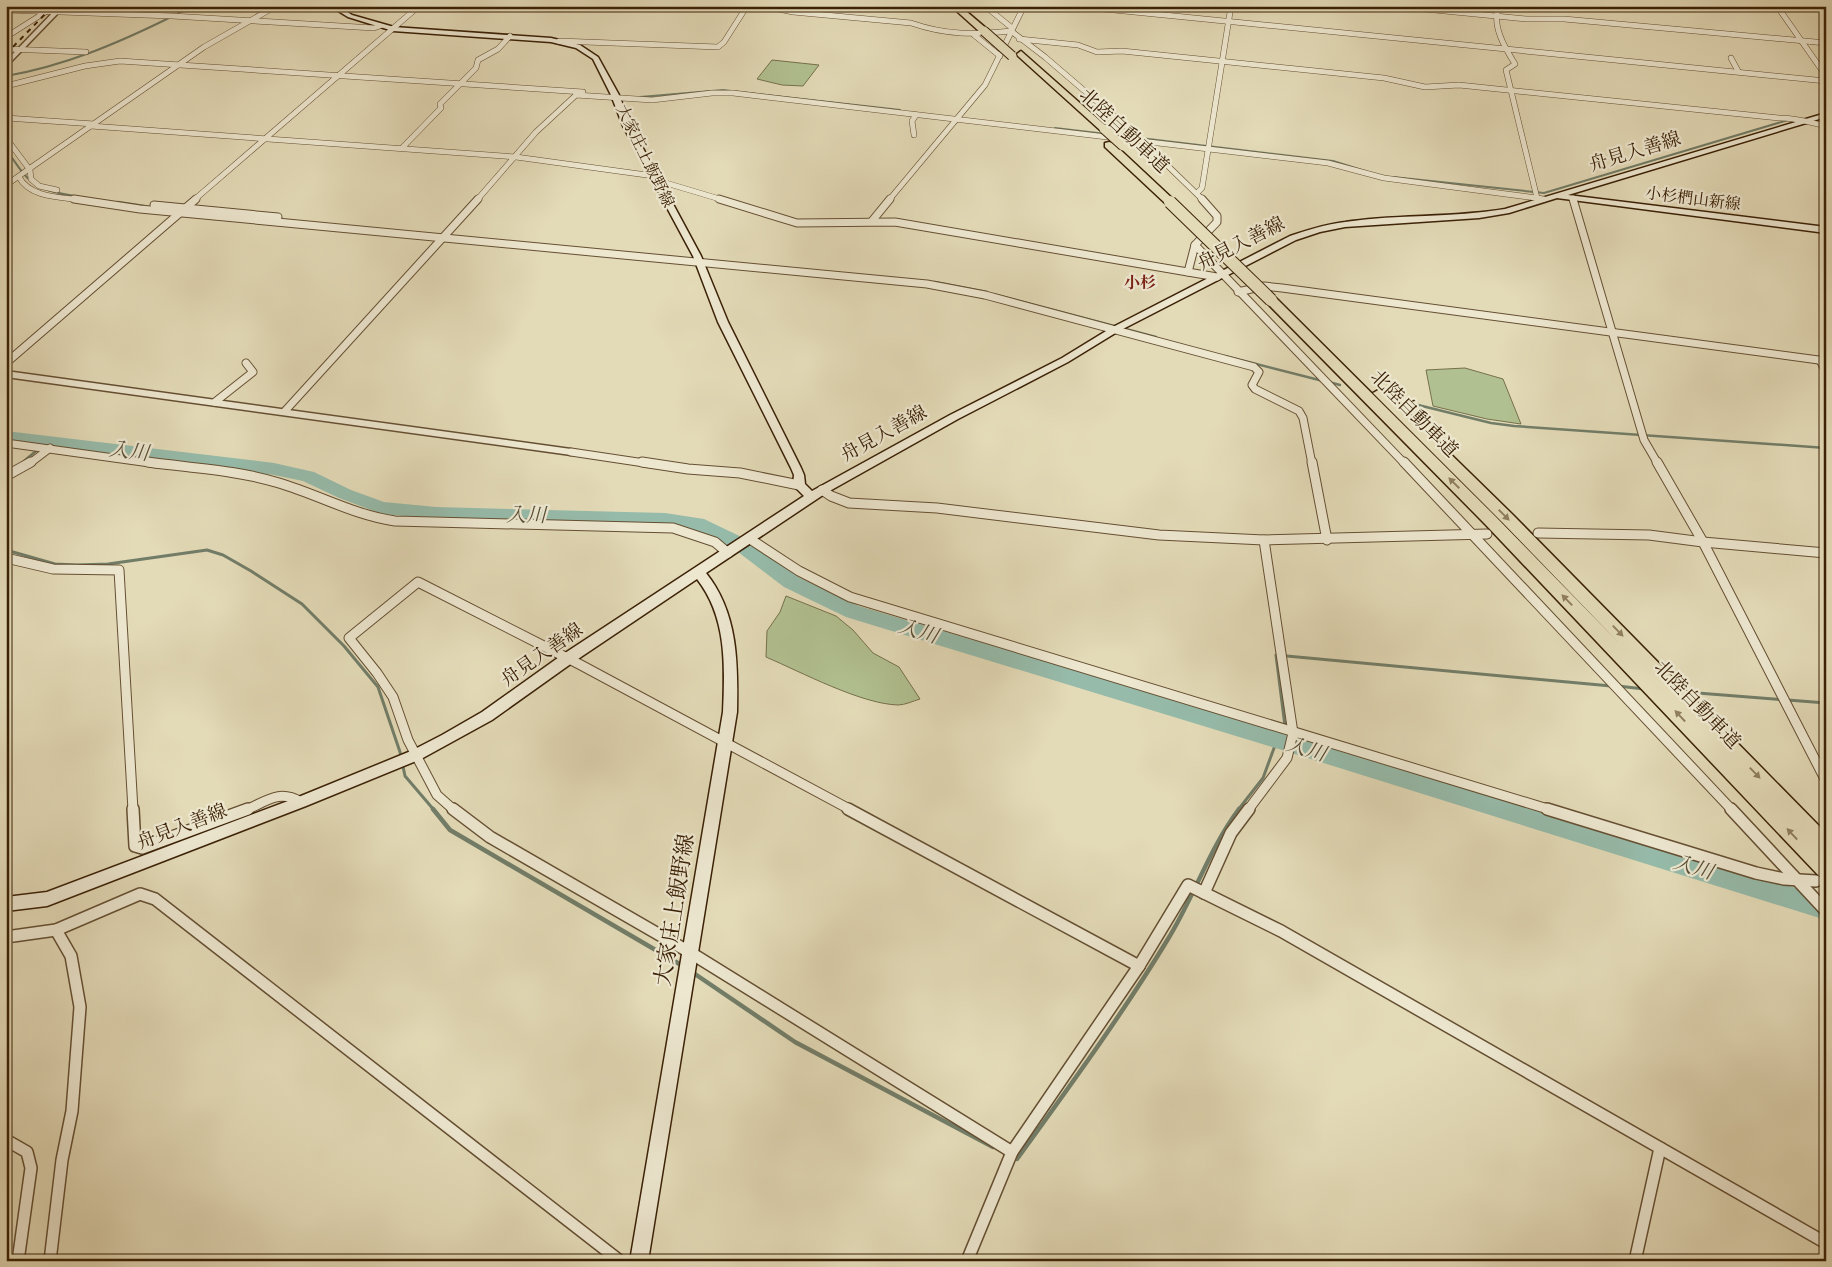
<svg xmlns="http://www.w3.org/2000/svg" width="1832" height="1267" viewBox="0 0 1832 1267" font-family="'IM FELL DW Pica','Noto Serif JP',serif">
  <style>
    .green { fill: #b1c090; stroke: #76704b }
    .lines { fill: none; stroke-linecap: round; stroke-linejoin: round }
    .stream-far3 { stroke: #727d68; stroke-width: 2 }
    .stream-far2 { stroke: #727d68; stroke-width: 2.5 }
    .stream-far1 { stroke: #727d68; stroke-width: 3 }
    .stream { stroke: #727d68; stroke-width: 4.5 }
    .river { fill: #96bbaa; fill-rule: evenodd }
    .minor-far3-casing { stroke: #654f32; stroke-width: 6 }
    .minor-far2-casing { stroke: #654f32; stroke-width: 9 }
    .minor-far1-casing { stroke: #654f32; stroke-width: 11 }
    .minor-casing { stroke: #654f32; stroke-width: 14 }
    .tertiary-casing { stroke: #654f32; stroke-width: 3 }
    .secondary-casing { stroke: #3b2106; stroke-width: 3 }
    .motorway-casing { stroke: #3b2106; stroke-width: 3 }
    .minor-far3 { stroke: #ede7d0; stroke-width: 5 }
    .minor-far2 { stroke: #ede7d0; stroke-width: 7 }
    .minor-far1 { stroke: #ede7d0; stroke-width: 9 }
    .minor { stroke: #ede7d0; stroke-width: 11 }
    .tertiary { fill: #ede7d0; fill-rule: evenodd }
    .secondary { fill: #ede7d0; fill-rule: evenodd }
    .motorway { fill: #e3dab7; fill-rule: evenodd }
    .rail { stroke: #3b2106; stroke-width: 2; stroke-dasharray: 5 5; stroke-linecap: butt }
    .motorway-bridge-far1-casing { stroke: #3b2106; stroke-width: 11; stroke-linecap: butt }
    .motorway-bridge-casing { stroke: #3b2106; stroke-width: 14; stroke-linecap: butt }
    .motorway-bridge-far1 { stroke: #e3dab7; stroke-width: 9 }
    .motorway-bridge { stroke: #e3dab7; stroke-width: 12 }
    .oneway { fill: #8f7e5e }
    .labels { text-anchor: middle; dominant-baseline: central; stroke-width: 4.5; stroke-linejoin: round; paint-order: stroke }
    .far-street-label { font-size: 16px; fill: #3b2106; stroke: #ede7d0 }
    .far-neighbourhood-label { font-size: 16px; font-weight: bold; fill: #7a1f14; stroke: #ede7d0 }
    .street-label { font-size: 19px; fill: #3b2106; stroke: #ede7d0 }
    .water-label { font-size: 20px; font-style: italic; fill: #564f37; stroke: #ede7d0 }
    .near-street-label { font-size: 22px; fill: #3b2106; stroke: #ede7d0 }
  </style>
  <rect width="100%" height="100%" fill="#e3dab7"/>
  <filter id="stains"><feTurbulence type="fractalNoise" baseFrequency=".004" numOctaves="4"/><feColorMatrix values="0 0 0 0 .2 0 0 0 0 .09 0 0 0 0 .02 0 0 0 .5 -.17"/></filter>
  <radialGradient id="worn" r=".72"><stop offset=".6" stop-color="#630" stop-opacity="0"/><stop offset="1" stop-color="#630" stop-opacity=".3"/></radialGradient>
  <g class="green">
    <path d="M 772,60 L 819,65 L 803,86 L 782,85 L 757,79 Z"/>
    <path d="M 1465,368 L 1503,379 L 1521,424 L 1487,419 L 1433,406 L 1426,370 Z"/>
    <path d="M 786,596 L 836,616 L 853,630 L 873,653 L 899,667 L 920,699 C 913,701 905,705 898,705 C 861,704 801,672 766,657 L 767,631 L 780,612 Z"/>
  </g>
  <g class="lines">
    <g class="stream-far3">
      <path d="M 1385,6 L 1394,7"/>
      <path d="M 1805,6 L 1826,8"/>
      <path d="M 178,13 L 194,6"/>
      <path d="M 6,76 C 64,66 116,44 169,18"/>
      <path d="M 640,97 L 723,90 L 900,110"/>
      <path d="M 1055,128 L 1106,134"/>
      <path d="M 1115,135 L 1333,161 L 1365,171"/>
      <path d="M 6,149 C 29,183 33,190 75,196"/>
      <path d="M 1393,177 L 1544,193 L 1788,120"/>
    </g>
    <g class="stream-far2">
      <path d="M 118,202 L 144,206"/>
      <path d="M 935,282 L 987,292"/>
      <path d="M 993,294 L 1156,337"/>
      <path d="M 1225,356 L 1323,381"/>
      <path d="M 1329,382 L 1340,385"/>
      <path d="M 1406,402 L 1491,423 L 1514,426 L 1826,448"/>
      <path d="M 24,461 L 48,441"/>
    </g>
    <g class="stream-far1">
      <path d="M 6,550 L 55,564 L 77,565 L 108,564 L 207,550 L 223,555 L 251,571 L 302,604 L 344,646 L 378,687 L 400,752 L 405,776 L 434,810"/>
      <path d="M 1618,686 L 1644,689"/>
      <path d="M 1685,692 L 1826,703"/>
      <path d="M 1282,741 L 1285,726 L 1276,655 L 1611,686"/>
      <path d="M 1238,810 L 1263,778 L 1277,740"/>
    </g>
    <g class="stream">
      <path d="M 433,809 L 450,830 L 683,966"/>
      <path d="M 692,972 L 795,1042 L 993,1147"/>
      <path d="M 1012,1157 L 1017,1159 C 1069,1087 1122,1015 1168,939 C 1194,897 1209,849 1239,809"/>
    </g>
    <path class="river" d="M 6,431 L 274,463 L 314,472 L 351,490 L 384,502 L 436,507 L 665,513 L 704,519 L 752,542 L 798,577 L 859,606 L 1282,732 L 1826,897 L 1826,920 L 1282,750 L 846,617 L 784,587 L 738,552 L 700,532 L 665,525 L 436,519 L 382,514 L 339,498 L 303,481 L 274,475 L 6,443 Z"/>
    <g class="minor-far3-casing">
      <g id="minor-far3">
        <path d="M 764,6 L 793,12 L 911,23 C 946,35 974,35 1011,31"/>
        <path d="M 985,6 L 1012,28"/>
        <path d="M 1074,6 L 1826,81"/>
        <path d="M 1394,6 L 1527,19 L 1564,19 L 1826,43"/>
        <path d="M 1499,6 C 1491,25 1505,48 1515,64 L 1506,70 L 1537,198"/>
        <path d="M 1777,6 L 1826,76"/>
        <path d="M 6,10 L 172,16 L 374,28 L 380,26"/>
        <path d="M 1011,31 L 1045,57 L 1136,135 L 1203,200"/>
        <path d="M 974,35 L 1000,56"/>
        <path d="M 6,37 L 47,11"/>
        <path d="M 1019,39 L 1078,45 L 1097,52 L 1122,51 L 1384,78 L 1425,87 L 1459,85 L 1779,118 C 1797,118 1809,122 1826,126"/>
        <path d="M 559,41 L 718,47 L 724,42 L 747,6"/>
        <path d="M 6,49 L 86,52"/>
        <path d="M 1731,58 L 1738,71"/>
        <path d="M 6,86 L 85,66 L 120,61 L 583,92"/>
        <path d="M 6,118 L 94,124"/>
        <path d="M 91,126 L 516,157 L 654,176"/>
        <path d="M 914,135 L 912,121 L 916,115"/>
        <path d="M 6,138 L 30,170 L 31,179 L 39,186 L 57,190"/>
        <path d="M 402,148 L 441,108 L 440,104 L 476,68 L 478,60 L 498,49 L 510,36"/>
        <path d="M 19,177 C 30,198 61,197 82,200"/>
        <path d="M 656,180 L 723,200"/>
        <path d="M 6,185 L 204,47 L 276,6"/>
        <path d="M 1197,193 L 1202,188 L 1231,6"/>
        <path d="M 194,200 L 419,6"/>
        <path d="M 477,200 L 536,132 L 576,95 L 652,100 L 712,93 L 733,93 L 1328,163 L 1384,178 L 1544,199"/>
        <path d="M 889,200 L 985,85 L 1024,6"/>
      </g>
    </g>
    <g class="minor-far2-casing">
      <g id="minor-far2">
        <path d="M 74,199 L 140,209 L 927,284 L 985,295 L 1254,367 L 1259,372 L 1252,385 L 1255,389 L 1299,411 L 1303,418 L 1312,464"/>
        <path d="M 719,199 L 797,223 L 895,222 L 1217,277"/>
        <path d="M 1573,199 L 1644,440 L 1658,464"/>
        <path d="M 154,205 L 278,217"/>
        <path d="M 872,221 L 890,199"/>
        <path d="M 1195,245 L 1405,464"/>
        <path d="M 1188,272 L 1195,245 L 1217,222 L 1217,216 L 1202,199"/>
        <path d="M 1238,292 L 1264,286 L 1282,288 L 1826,361"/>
        <path d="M 1820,360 L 1826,372"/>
        <path d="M 6,363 L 196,199"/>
        <path d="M 215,402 L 253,372 L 246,363"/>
        <path d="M 285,411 L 478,199"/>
        <path d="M 6,443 L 157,464"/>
        <path d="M 571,452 L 651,464"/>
        <path d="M 29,464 L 50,448"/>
      </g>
    </g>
    <g class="minor-far1-casing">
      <g id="minor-far1">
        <path d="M 148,462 C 191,468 237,470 279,483 C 319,495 354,515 395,521 L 673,528 L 715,542 L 728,553"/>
        <path d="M 642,462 L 688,469 L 740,473 L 799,485"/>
        <path d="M 1312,462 L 1327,540"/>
        <path d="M 1404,462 L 1732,810"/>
        <path d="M 1657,462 L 1703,542 L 1826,781"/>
        <path d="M 6,476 L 31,462"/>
        <path d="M 822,490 L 831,496 L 849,503 L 937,508 L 1159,535 L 1264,540 L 1487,534"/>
        <path d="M 1538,533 L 1649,535 L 1703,542 L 1826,553"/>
        <path d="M 750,539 L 799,571 L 850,597 L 1551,810"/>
        <path d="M 6,558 L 53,569 L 119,570 L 133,810"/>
        <path d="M 246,810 C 267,801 279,789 301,802"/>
        <path d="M 454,810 L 437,795 L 408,740 L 393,697 L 377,673 L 349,638 L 418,582 L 579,664 L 851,810"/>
        <path d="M 1248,810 L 1287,758 L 1293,733 L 1264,540"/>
      </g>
    </g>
    <g class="minor-casing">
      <g id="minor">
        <path d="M 133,809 L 135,846 L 142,848 L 248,809"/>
        <path d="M 453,809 L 490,837 L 691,953 L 1012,1152 L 1139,966"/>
        <path d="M 848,809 L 1139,966"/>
        <path d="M 1547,809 L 1756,873 L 1784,879 L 1816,881"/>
        <path d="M 1731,809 L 1826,911"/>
        <path d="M 1204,893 L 1231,833 L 1249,809"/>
        <path d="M 6,937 L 56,930 L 140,894 L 155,899 L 620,1261"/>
        <path d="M 1139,966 L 1188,885 L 1281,931 L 1826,1243"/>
        <path d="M 6,1140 L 27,1152 L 31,1168 L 18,1261"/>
        <path d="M 50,1261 L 62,1160 L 72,1111 L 80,1007 L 71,956 L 56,930"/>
        <path d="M 967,1261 L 1012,1152"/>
        <path d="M 1635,1261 L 1660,1148"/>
      </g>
    </g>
    <g class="tertiary-casing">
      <g id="tertiary">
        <path d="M 59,6 L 65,6 L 6,67 L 6,61 Z"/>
        <path d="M 6,371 L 571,449 L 576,452 L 571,455 L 6,377 Z"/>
      </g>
    </g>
    <g class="secondary-casing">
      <path id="secondary" d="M 330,6 L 338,6 L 352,15 L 394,27 L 551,38 L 580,45 L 598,57 L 619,95 L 631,126 L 701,256 L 728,322 L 801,468 L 804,475 L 805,484 L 812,491 L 950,415 L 1062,358 L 1111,328 L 1290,236 C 1308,230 1326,224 1345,222 C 1398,214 1452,218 1505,209 L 1826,113 L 1826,117 L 1568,195 L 1826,227 L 1826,233 L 1557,198 L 1509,213 L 1479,218 L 1345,227 L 1320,232 L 1296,240 L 1117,332 L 1068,362 L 958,419 L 826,493 L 706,573 C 738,613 738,663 737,712 L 648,1261 L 630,1261 L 723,712 C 725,666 727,617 697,579 L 572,663 L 492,720 L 421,759 L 306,806 L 47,906 L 6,911 L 6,897 L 47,892 L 296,798 L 411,751 L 442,735 L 482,712 L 562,655 L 804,496 L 793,485 L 794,475 L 791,468 L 718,322 L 693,256 L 623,126 L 611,95 L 593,59 L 576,48 L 551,42 L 393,31 L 348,17 Z"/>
    </g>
    <g class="motorway-casing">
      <g id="motorway">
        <path d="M 951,6 L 960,6 L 987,29 L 987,33 L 981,33 Z"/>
        <path d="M 1021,51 L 1107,127 L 1107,131 L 1101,131 L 1018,56 L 1017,54 Z"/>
        <path d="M 1109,142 L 1113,143 L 1174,200 L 1175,202 L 1174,204 L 1166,204 L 1105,147 L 1105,143 Z"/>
        <path d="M 1271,296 L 1275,297 L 1495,516 L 1621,645 L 1503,523 L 1373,393 L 1380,389 L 1385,390 L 1513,515 L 1826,833 L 1826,855 L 1823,853 L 1826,856 L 1826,879 L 1819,876 L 1485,524 L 1267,303 L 1265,300 L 1267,297 Z"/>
      </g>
    </g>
    <use href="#minor-far3" class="minor-far3"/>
    <use href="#minor-far2" class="minor-far2"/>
    <use href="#minor-far1" class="minor-far1"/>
    <use href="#minor" class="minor"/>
    <use href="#tertiary" class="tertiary"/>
    <use href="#secondary" class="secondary"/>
    <use href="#motorway" class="motorway"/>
    <path class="rail" d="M 6,54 L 53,6"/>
    <g class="motorway-bridge-far1-casing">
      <g id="motorway-bridge-far1">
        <path d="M 984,31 L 1012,56"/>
        <path d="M 1104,129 L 1123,146"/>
      </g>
    </g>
    <g class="motorway-bridge-casing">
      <path id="motorway-bridge" d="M 1170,202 L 1271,300"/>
    </g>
    <use href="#motorway-bridge-far1" class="motorway-bridge-far1"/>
    <use href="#motorway-bridge" class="motorway-bridge"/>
  </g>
  <defs><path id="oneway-solid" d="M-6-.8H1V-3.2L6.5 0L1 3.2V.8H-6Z" transform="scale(1.25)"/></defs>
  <g class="oneway">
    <use href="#oneway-solid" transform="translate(1454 483) rotate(-135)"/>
    <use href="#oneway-solid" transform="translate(1504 515) rotate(45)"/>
    <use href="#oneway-solid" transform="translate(1567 600) rotate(-134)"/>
    <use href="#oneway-solid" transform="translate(1618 631) rotate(46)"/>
    <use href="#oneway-solid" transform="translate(1680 716) rotate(-133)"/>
    <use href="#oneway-solid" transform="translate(1755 773) rotate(46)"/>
    <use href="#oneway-solid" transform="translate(1792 834) rotate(-133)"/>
  </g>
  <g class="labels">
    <g class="far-street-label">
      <text transform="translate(645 156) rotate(64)">大家庄上飯野線</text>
      <text transform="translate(1693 199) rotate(7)">小杉椚山新線</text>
    </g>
    <g class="far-neighbourhood-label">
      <text x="1140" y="283">小杉</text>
    </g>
    <g class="street-label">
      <text transform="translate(1124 131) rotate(43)">北陸自動車道</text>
      <text transform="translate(1635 152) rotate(-17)">舟見入善線</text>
      <text transform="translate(1241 244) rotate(-27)">舟見入善線</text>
      <text transform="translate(1414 414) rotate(45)">北陸自動車道</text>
      <text transform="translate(884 434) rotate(-29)">舟見入善線</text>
      <text transform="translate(542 655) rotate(-35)">舟見入善線</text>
      <text transform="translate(1697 705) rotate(46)">北陸自動車道</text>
      <text transform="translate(182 827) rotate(-21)">舟見入善線</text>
    </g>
    <g class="water-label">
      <text transform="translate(129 452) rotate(7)">入川</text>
      <text transform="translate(526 516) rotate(1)">入川</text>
      <text transform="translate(918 632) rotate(17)">入川</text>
      <text transform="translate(1306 750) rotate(17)">入川</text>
      <text transform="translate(1693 868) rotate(17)">入川</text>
    </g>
    <g class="near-street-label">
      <text transform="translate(675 910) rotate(-81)">大家庄上飯野線</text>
    </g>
  </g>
  <rect width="1832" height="1267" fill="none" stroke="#e3dab7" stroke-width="25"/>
  <rect x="8" y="8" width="1817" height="1252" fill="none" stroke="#3b2106" stroke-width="2.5"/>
  <rect x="12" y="12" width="1807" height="1242" fill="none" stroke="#3b2106"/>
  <rect width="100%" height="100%" filter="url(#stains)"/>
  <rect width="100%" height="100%" fill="url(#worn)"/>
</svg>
